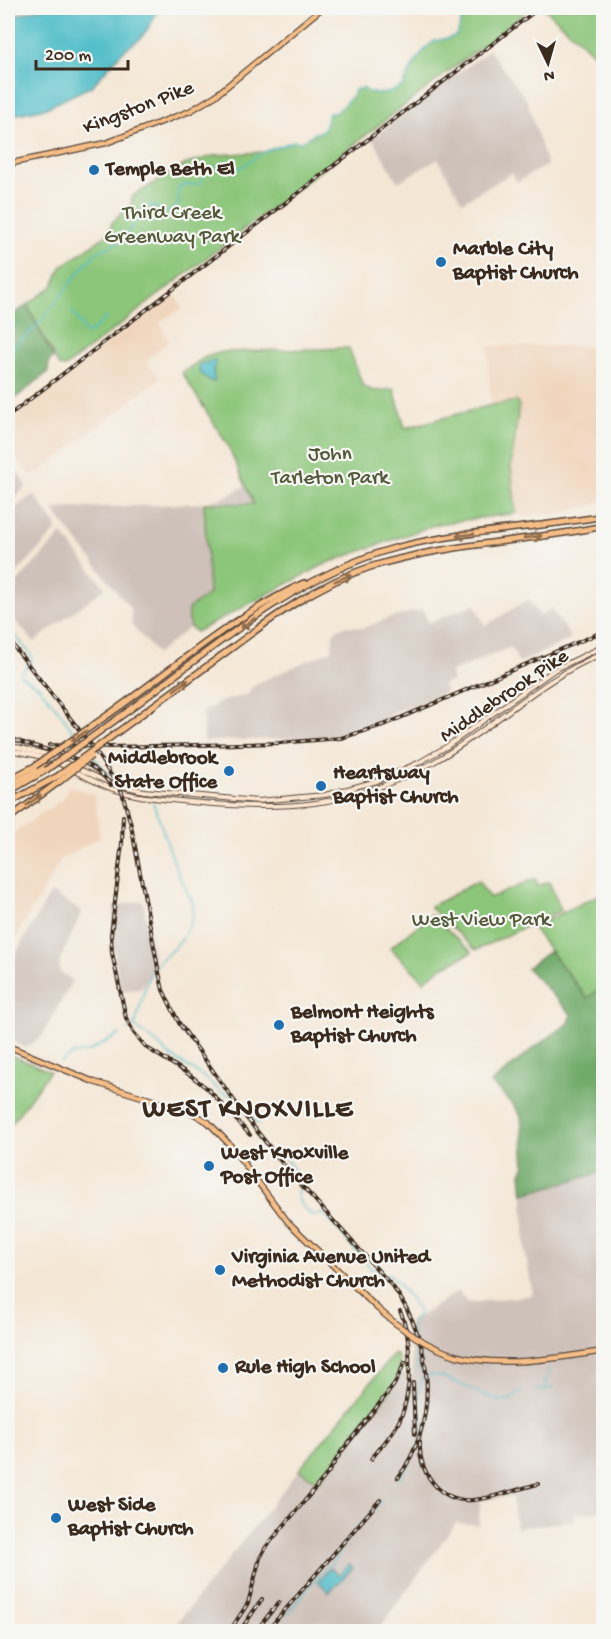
<svg xmlns="http://www.w3.org/2000/svg" width="611" height="1639" viewBox="0 0 611 1639" font-family="'Gochi Hand',sans-serif">
  <style>
    .built { fill: #f0d5bc }
    .industrial { fill: #cec1b9 }
    .green { fill: #8cc67a; stroke: #64784c; stroke-width: 1.5 }
    .forest { fill: #71ab6a; stroke: #566a44; stroke-width: 1.5 }
    .water { fill: #51bec9; stroke: #467474; stroke-width: 1.5 }
    .lines { fill: none; stroke-linecap: round; stroke-linejoin: round }
    .stream { stroke: #51bec9; stroke-width: 1.5 }
    .secondary-casing { stroke: #57463a; stroke-width: 6 }
    .primary-casing { stroke: #57463a; stroke-width: 7 }
    .highway-casing { stroke: #57463a; stroke-width: 8 }
    .secondary { stroke: #fbe5cf; stroke-width: 4 }
    .primary { stroke: #f6be87; stroke-width: 4.5 }
    .highway { stroke: #f6be87; stroke-width: 5 }
    .rail-casing { stroke: #3b2a1e; stroke-width: 4 }
    .rail { stroke: #f6f6f2; stroke-width: 1.5; stroke-dasharray: 4.5; stroke-linecap: butt }
    .primary-bridge-casing { stroke: #57463a; stroke-width: 7; stroke-linecap: butt }
    .highway-bridge-casing { stroke: #57463a; stroke-width: 8; stroke-linecap: butt }
    .primary-bridge { stroke: #f6be87; stroke-width: 4.5 }
    .highway-bridge { stroke: #f6be87; stroke-width: 5 }
    .oneway { stroke: #8f6d4d }
    .poi-dot { fill: #1f6fb2; stroke: #f6f6f2; stroke-width: 2 }
    .labels { text-anchor: middle; dominant-baseline: central; stroke-width: 4.5; stroke-linejoin: round; paint-order: stroke }
    .street-label { font-size: 21px; fill: #3b2a1e; stroke: #f6f6f2 }
    .poi-label { font-size: 21px; font-weight: bold; fill: #3b2a1e; stroke: #f6f6f2; text-anchor: start }
    .park-label { font-size: 21px; fill: #53593a; stroke: #f6f6f2 }
    .district-label { font-size: 27px; font-weight: bold; letter-spacing: 1.5px; fill: #3b2a1e; stroke: #f6f6f2 }
  </style>
  <rect width="100%" height="100%" fill="#f6f6f2"/>
  <filter id="ink" filterUnits="userSpaceOnUse"><feTurbulence type="fractalNoise" baseFrequency=".0167" numOctaves="2"/><feDisplacementMap in="SourceGraphic" scale="12" xChannelSelector="R" yChannelSelector="G"/><feConvolveMatrix kernelMatrix="1 2 1 2 8 2 1 2 1" color-interpolation-filters="sRGB"/></filter>
  <filter id="wash" filterUnits="userSpaceOnUse"><feTurbulence type="fractalNoise" baseFrequency=".008" numOctaves="4" result="noise"/><feDisplacementMap in="SourceGraphic" scale="24" xChannelSelector="R" yChannelSelector="G"/><feGaussianBlur stdDeviation="1.35" result="paint"/><feColorMatrix in="noise" values="0 0 0 0 0 0 0 0 0 0 0 0 0 0 0 0 0 1.4 0 .05"/><feComposite in="paint" operator="in"/></filter>
  <g filter="url(#wash)">
    <rect width="100%" height="100%" fill="#f4e7d6"/>
    <g class="built">
      <path d="M 174,293 L 182,308 L 160,322 L 169,341 L 146,361 L 160,378 L 40,472 L 33,475 L 26,471 L 8,448 L 8,419 Z"/>
      <path d="M 488,346 L 594,346 L 600,349 L 603,409 L 603,501 L 591,506 L 553,515 L 524,516 L 516,513 L 511,466 L 519,406 L 515,401 L 492,405 L 489,383 Z"/>
      <path d="M 68,786 L 94,794 L 100,837 L 61,860 L 8,951 L 8,837 L 64,798 Z"/>
    </g>
    <g class="industrial">
      <path d="M 489,50 L 527,100 L 547,165 L 517,182 L 512,173 L 462,202 L 438,159 L 398,182 L 372,138 Z"/>
      <path d="M 8,459 L 27,486 L 8,503 Z"/>
      <path d="M 246,486 L 254,504 L 204,503 L 209,594 L 188,609 L 190,627 L 157,654 L 132,625 L 131,609 L 52,509 L 204,503 L 224,497 Z"/>
      <path d="M 32,495 L 35,496 L 57,527 L 57,530 L 8,582 L 8,514 Z"/>
      <path d="M 62,534 L 105,588 L 34,642 L 8,613 L 8,592 Z"/>
      <path d="M 529,599 L 540,616 L 552,608 L 571,639 L 519,663 L 511,647 L 451,672 L 452,681 L 443,684 L 446,692 L 415,705 L 390,713 L 390,718 L 352,732 L 320,738 L 204,741 L 203,711 L 223,701 L 248,694 L 251,688 L 260,682 L 332,650 L 333,634 L 338,629 L 347,626 L 363,628 L 389,618 L 421,610 L 423,610 L 429,623 L 475,604 L 485,626 Z"/>
      <path d="M 51,893 L 82,911 L 60,960 L 59,972 L 73,980 L 42,1036 L 26,1048 L 8,1039 L 8,967 Z"/>
      <path d="M 143,901 L 155,965 L 140,989 L 121,991 L 112,942 L 114,906 Z"/>
      <path d="M 600,1174 L 604,1197 L 603,1511 L 574,1514 L 575,1520 L 516,1528 L 512,1496 L 480,1501 L 479,1525 L 456,1523 L 377,1631 L 276,1632 L 271,1628 L 268,1632 L 170,1632 L 299,1470 L 319,1482 L 395,1384 L 400,1374 L 413,1375 L 408,1324 L 458,1291 L 468,1303 L 533,1295 L 525,1251 L 523,1194 Z"/>
    </g>
    <g class="green">
      <path d="M 479,8 L 531,8 L 65,367 L 59,366 L 27,305 L 53,286 L 61,267 L 108,234 L 112,223 L 131,204 L 133,196 L 184,165 L 216,155 L 264,152 L 294,141 L 301,142 L 324,129 L 329,113 L 336,113 L 351,97 L 355,90 L 363,88 C 375,98 389,94 403,86 C 408,73 422,48 435,41 C 441,38 453,40 457,34 C 460,29 460,21 462,16 Z"/>
      <path d="M 544,8 L 603,8 L 603,62 Z"/>
      <path d="M 349,348 L 363,386 L 373,391 L 394,389 L 405,428 L 492,405 L 517,401 L 519,406 L 511,466 L 516,513 L 437,524 L 327,563 L 196,632 L 190,627 L 188,609 L 209,594 L 204,503 L 254,504 L 227,444 L 182,373 L 205,357 L 223,352 Z"/>
      <path d="M 535,879 L 538,886 L 549,882 L 561,910 L 476,950 L 430,907 L 478,881 L 489,897 L 496,896 Z"/>
      <path d="M 603,893 L 603,987 L 587,998 L 532,927 Z"/>
      <path d="M 431,915 L 472,952 L 441,968 L 424,981 L 390,948 Z"/>
      <path d="M 8,1054 L 50,1071 L 8,1128 Z"/>
      <path d="M 394,1354 L 398,1356 C 401,1367 400,1374 395,1384 L 319,1482 L 299,1470 Z"/>
    </g>
    <g class="forest">
      <path d="M 27,305 L 53,358 L 49,361 L 48,372 L 8,404 L 8,318 Z"/>
      <path d="M 550,951 L 587,998 L 603,987 L 603,1172 L 523,1194 L 521,1173 L 525,1165 L 521,1116 L 514,1105 L 491,1083 L 535,1047 L 569,1023 L 571,1014 L 527,968 Z"/>
    </g>
    <g class="water">
      <path d="M 41,8 L 159,8 L 149,27 L 140,39 L 123,51 L 92,86 L 46,108 L 8,116 L 8,16 L 24,13 Z"/>
      <path d="M 213,361 L 216,362 L 213,372 L 215,381 L 212,382 L 200,373 L 199,367 L 200,364 Z"/>
      <path d="M 349,1564 L 353,1568 L 329,1592 L 318,1581 L 331,1568 L 339,1575 Z"/>
    </g>
    <g class="lines">
      <g class="stream">
        <path d="M 72,311 L 86,333 L 92,331 L 107,317"/>
        <path d="M 8,350 C 44,328 64,286 94,255 C 103,247 118,245 125,236 C 133,226 139,211 151,205 L 166,212 L 173,211 L 178,205 L 178,188 L 184,185 L 200,184 C 207,166 217,163 234,172 L 264,152 L 294,141 L 301,142 L 313,134 L 322,131 L 325,127 L 329,113 L 336,113 L 351,97 L 355,90 L 363,88 C 375,98 389,94 403,86 C 408,73 422,48 435,41 C 442,38 453,40 457,34 C 460,29 460,21 462,16 L 479,8"/>
        <path d="M 8,627 L 32,656 L 31,663 L 21,673 L 21,676 L 38,686 L 61,713 L 75,735"/>
        <path d="M 93,756 L 107,773 L 118,774"/>
        <path d="M 153,802 L 178,873 L 193,903 L 193,918 L 184,935"/>
        <path d="M 134,1026 L 157,1043 L 170,1056 L 203,1076 L 222,1093 L 236,1096 L 259,1124"/>
        <path d="M 132,1027 L 134,1026 C 142,1008 142,985 154,968 C 162,957 175,949 183,938"/>
        <path d="M 128,1030 L 129,1029"/>
        <path d="M 61,1062 L 73,1054 L 88,1052 L 120,1034"/>
        <path d="M 280,1152 L 299,1177 L 297,1182 L 299,1187 C 293,1198 304,1211 314,1216 L 320,1214 L 325,1215 L 376,1274 L 381,1276 L 390,1274 C 400,1287 411,1297 419,1312 L 419,1315 L 412,1321 L 413,1335"/>
        <path d="M 414,1339 L 418,1368 L 424,1374 L 443,1377 L 499,1401 L 511,1400 L 518,1392 L 523,1391"/>
        <path d="M 544,1388 L 550,1368"/>
        <path d="M 534,1390 L 554,1388"/>
        <path d="M 415,1453 L 419,1443 L 423,1439 L 425,1421 C 415,1410 418,1388 423,1375"/>
        <path d="M 399,1479 L 412,1459"/>
        <path d="M 288,1613 L 310,1585 L 337,1557 L 342,1546 L 381,1501"/>
        <path d="M 286,1627 L 288,1632"/>
      </g>
    </g>
  </g>
  <g filter="url(#ink)">
    <g class="lines">
      <g class="secondary-casing">
        <g id="secondary">
          <path d="M 8,745 L 46,754 L 110,783 L 144,791 L 258,801 L 325,795 L 377,781 L 418,763 L 446,747 L 554,670 L 604,646"/>
          <path d="M 8,750 C 26,753 43,756 60,764 C 78,772 95,783 113,789 C 137,798 165,799 190,802 C 281,811 349,809 432,763 C 492,730 539,679 604,653"/>
        </g>
      </g>
      <g class="primary-casing">
        <g id="primary">
          <path d="M 8,164 L 106,143 L 190,111 L 215,96 L 322,8"/>
          <path d="M 8,1046 L 94,1082 L 191,1112 L 208,1122 L 230,1145 L 288,1222 L 376,1307"/>
          <path d="M 457,1356 C 504,1368 555,1358 604,1351"/>
        </g>
      </g>
      <g class="highway-casing">
        <g id="highway">
          <path d="M 122,705 C 181,662 237,614 304,583"/>
          <path d="M 128,711 C 210,650 292,578 391,549 C 460,530 533,529 604,516"/>
          <path d="M 134,720 C 166,696 198,673 229,650 C 273,617 318,584 370,567 C 446,543 526,542 604,526"/>
          <path d="M 8,780 L 35,766"/>
          <path d="M 8,786 L 45,766"/>
          <path d="M 8,792 L 46,770"/>
          <path d="M 8,803 L 58,776"/>
          <path d="M 8,819 L 60,781"/>
        </g>
      </g>
      <use href="#secondary" class="secondary"/>
      <use href="#primary" class="primary"/>
      <use href="#highway" class="highway"/>
      <g class="rail-casing">
        <g id="rail">
          <path d="M 8,416 L 539,8"/>
          <path d="M 8,639 L 92,746 L 122,792 L 131,825 L 158,968 L 163,990 L 179,1023 L 245,1116 L 287,1169 L 393,1287 C 434,1344 440,1419 398,1478"/>
          <path d="M 8,737 C 42,752 88,753 111,785"/>
          <path d="M 49,745 L 110,747 L 279,743 L 341,738 L 386,724 L 604,631"/>
          <path d="M 123,816 L 122,843 L 111,935 L 112,953 L 126,1018 L 134,1033 L 147,1048 L 190,1075 L 208,1089 L 250,1135"/>
          <path d="M 413,1383 L 415,1434"/>
          <path d="M 420,1442 C 418,1472 440,1503 473,1500 C 495,1498 517,1489 538,1484"/>
          <path d="M 371,1459 C 380,1448 390,1437 397,1425 C 413,1397 413,1339 400,1311"/>
          <path d="M 240,1631 L 262,1599"/>
          <path d="M 229,1632 L 248,1603 L 260,1558 L 266,1547 L 328,1473 L 341,1452 L 394,1385 L 405,1362"/>
          <path d="M 255,1632 L 279,1602"/>
          <path d="M 266,1632 L 380,1500"/>
        </g>
      </g>
      <use href="#rail" class="rail"/>
      <g class="primary-bridge-casing">
        <path id="primary-bridge" d="M 376,1307 C 400,1329 425,1346 457,1356"/>
      </g>
      <g class="highway-bridge-casing">
        <g id="highway-bridge">
          <path d="M 35,766 L 122,705"/>
          <path d="M 46,770 L 128,711"/>
          <path d="M 58,776 L 134,720"/>
          <path d="M 60,781 L 91,756"/>
        </g>
      </g>
      <use href="#primary-bridge" class="primary-bridge"/>
      <use href="#highway-bridge" class="highway-bridge"/>
    </g>
    <defs><path id="oneway-shaft" d="M-6 0H5M1.5-3L5.5 0L1.5 3" fill="none" stroke-width="1.6" stroke-linecap="round" stroke-linejoin="round" transform="scale(1.5)"/></defs>
    <g class="oneway">
      <use href="#oneway-shaft" transform="translate(465 535) rotate(172)"/>
      <use href="#oneway-shaft" transform="translate(533 537) rotate(-8)"/>
      <use href="#oneway-shaft" transform="translate(343 578) rotate(-22)"/>
      <use href="#oneway-shaft" transform="translate(248 623) rotate(145)"/>
      <use href="#oneway-shaft" transform="translate(181 685) rotate(-36)"/>
      <use href="#oneway-shaft" transform="translate(79 736) rotate(145)"/>
      <use href="#oneway-shaft" transform="translate(34 800) rotate(-36)"/>
    </g>
  </g>
  <g class="poi-dot">
    <circle cx="94" cy="170" r="6"/>
    <circle cx="441" cy="262" r="6"/>
    <circle cx="229" cy="771" r="6"/>
    <circle cx="321" cy="786" r="6"/>
    <circle cx="279" cy="1025" r="6"/>
    <circle cx="209" cy="1166" r="6"/>
    <circle cx="220" cy="1270" r="6"/>
    <circle cx="223" cy="1368" r="6"/>
    <circle cx="56" cy="1518" r="6"/>
  </g>
  <g class="labels">
    <g class="street-label">
      <text transform="translate(139 109) rotate(-21)">Kingston Pike</text>
      <text transform="translate(505 697) rotate(-34)">Middlebrook Pike</text>
    </g>
    <g class="poi-label">
      <text x="106" y="170">Temple Beth El</text>
      <text x="453" y="250">Marble City<tspan x="453" dy="24">Baptist Church</tspan></text>
      <text x="217" y="759" text-anchor="end">Middlebrook<tspan x="217" dy="24">State Office</tspan></text>
      <text x="333" y="774">Heartsway<tspan x="333" dy="24">Baptist Church</tspan></text>
      <text x="291" y="1013">Belmont Heights<tspan x="291" dy="24">Baptist Church</tspan></text>
      <text x="221" y="1154">West Knoxville<tspan x="221" dy="24">Post Office</tspan></text>
      <text x="232" y="1258">Virginia Avenue United<tspan x="232" dy="24">Methodist Church</tspan></text>
      <text x="235" y="1368">Rule High School</text>
      <text x="68" y="1506">West Side<tspan x="68" dy="24">Baptist Church</tspan></text>
    </g>
    <g class="park-label">
      <text x="172" y="214">Third Creek<tspan x="172" dy="24">Greenway Park</tspan></text>
      <text x="330" y="455">John<tspan x="330" dy="24">Tarleton Park</tspan></text>
      <text x="481" y="921">West View Park</text>
    </g>
    <g class="district-label">
      <text x="248" y="1111">WEST KNOXVILLE</text>
    </g>
  </g>
  <rect width="611" height="1639" fill="none" stroke="#f6f6f2" stroke-width="30"/>
  <g transform="translate(548 63) rotate(175)" stroke="#f6f6f2" stroke-width="4.5" paint-order="stroke">
  <path d="M0-4.5L10 22L0 15L-10 22Z" fill="#3b2a1e"/>
  <text y="-9" font-size="16" font-weight="bold" text-anchor="middle" fill="#3b2a1e">N</text>
  </g>
  <path d="M36 60v9h92v-9" fill="none" stroke="#3b2a1e" stroke-width="3"/>
  <text x="45" y="60" font-size="18" fill="#3b2a1e" stroke="#f6f6f2" stroke-width="4.5" paint-order="stroke">200 m</text>
</svg>
